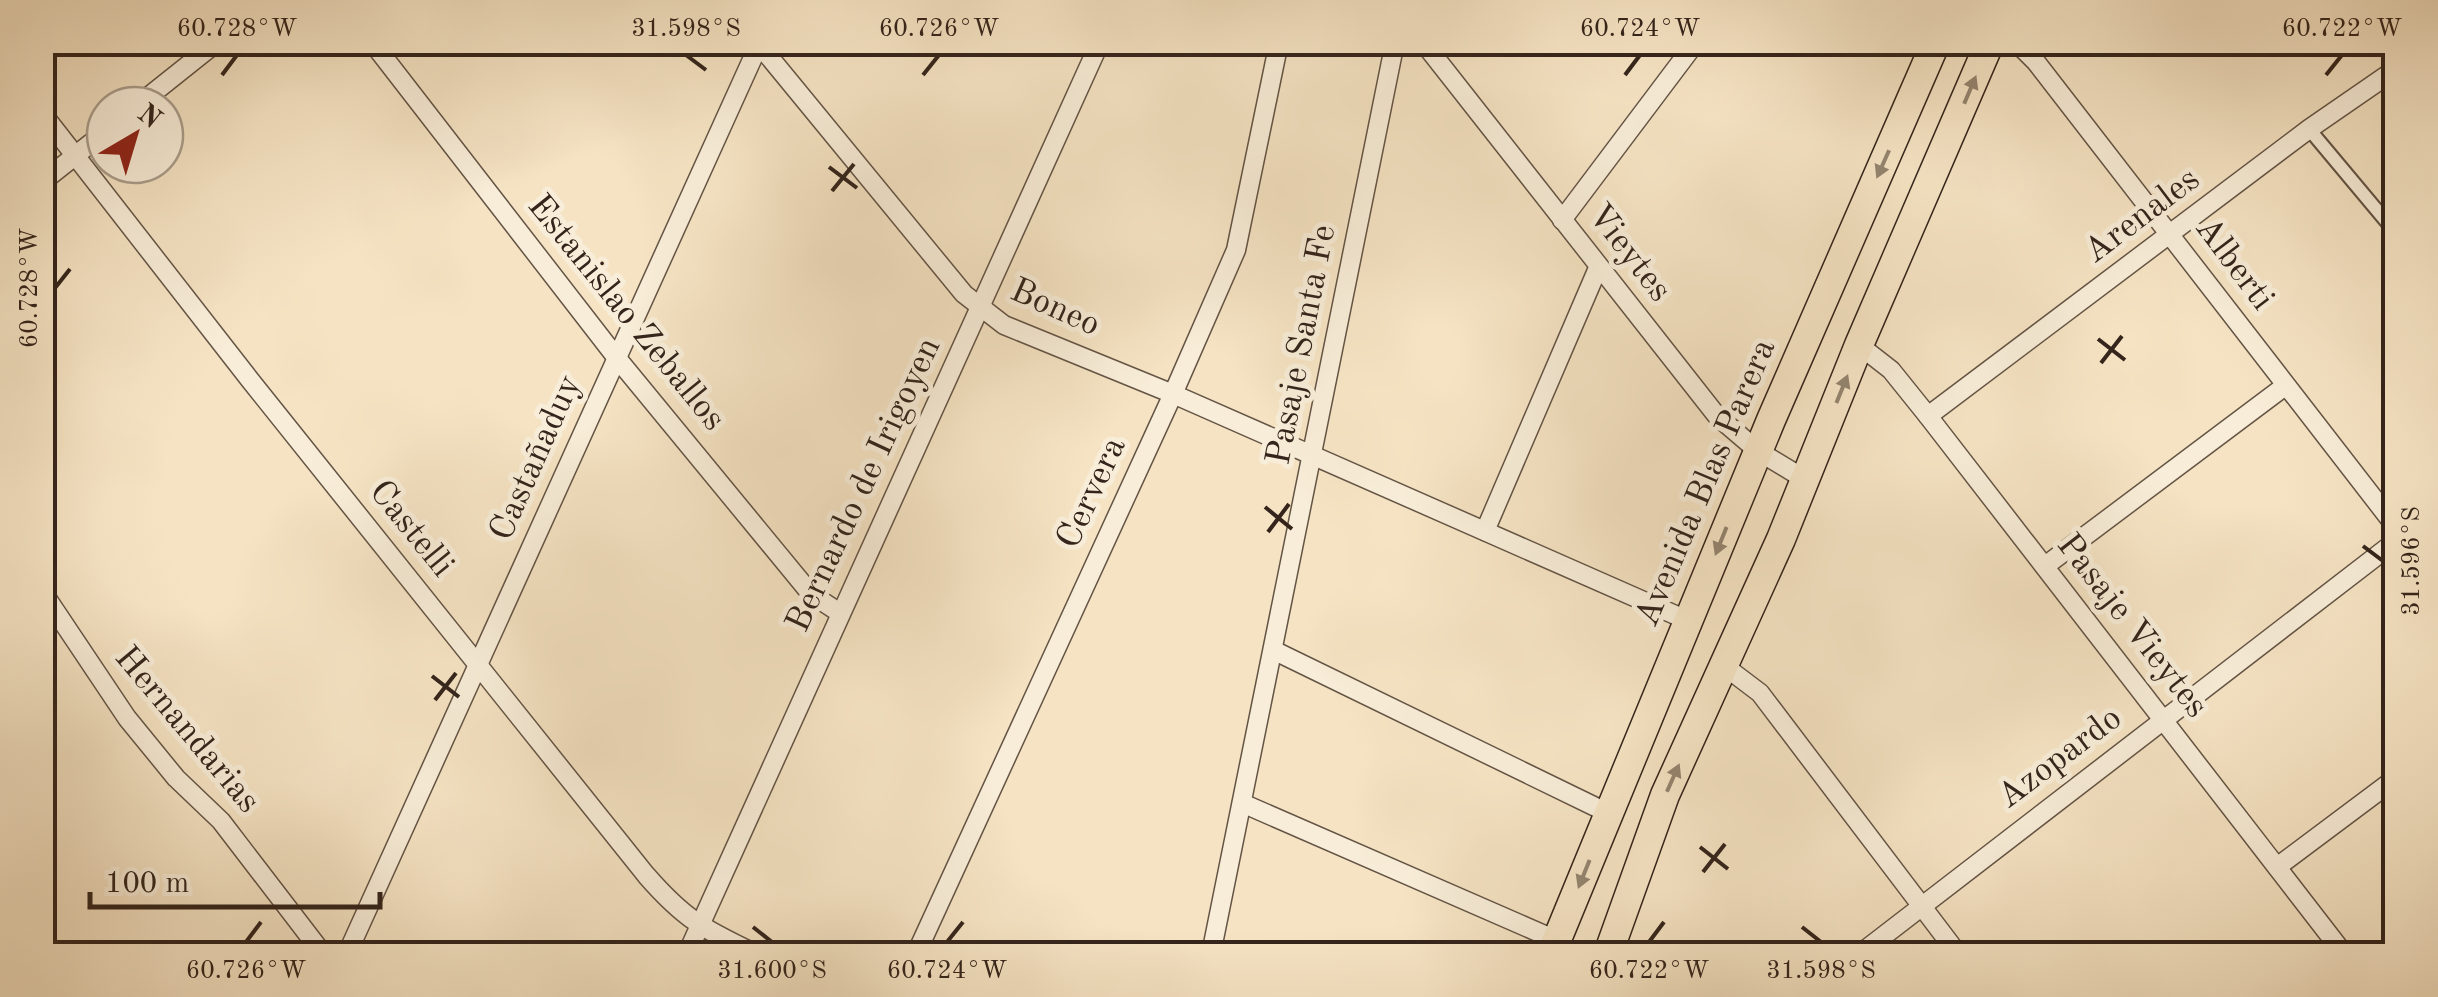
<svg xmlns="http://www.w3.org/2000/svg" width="2438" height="997" viewBox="0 0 2438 997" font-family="'Old Standard TT',serif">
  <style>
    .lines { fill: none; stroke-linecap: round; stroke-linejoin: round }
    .pedestrian-casing { stroke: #645445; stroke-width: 16 }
    .minor-casing { stroke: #645445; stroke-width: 21 }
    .primary-casing { stroke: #34241b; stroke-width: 31 }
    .pedestrian { stroke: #f8edd8; stroke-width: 12 }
    .minor { stroke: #f8edd8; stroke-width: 18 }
    .primary { stroke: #f5e3c3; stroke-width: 28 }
    .oneway { fill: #94846f }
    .ticks { fill: none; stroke: #34241b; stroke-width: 4 }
    .labels { text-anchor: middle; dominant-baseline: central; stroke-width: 10; stroke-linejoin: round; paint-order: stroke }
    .street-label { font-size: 35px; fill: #34241b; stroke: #f8edd8 }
    .neatline { fill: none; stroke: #34241b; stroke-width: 4 }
    .ticks-label { font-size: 25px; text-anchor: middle; fill: #34241b }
  </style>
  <rect width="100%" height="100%" fill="#f5e3c3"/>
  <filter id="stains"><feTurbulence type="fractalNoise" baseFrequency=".002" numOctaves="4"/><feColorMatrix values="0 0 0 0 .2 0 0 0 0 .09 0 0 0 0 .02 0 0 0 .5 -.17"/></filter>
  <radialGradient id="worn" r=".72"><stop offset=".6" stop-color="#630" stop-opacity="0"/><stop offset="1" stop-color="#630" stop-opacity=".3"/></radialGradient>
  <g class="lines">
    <g class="pedestrian-casing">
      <path id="pedestrian" d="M 2309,129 L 2396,233"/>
    </g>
    <g class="minor-casing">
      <g id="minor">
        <path d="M 372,42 L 616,357 L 811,594 L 840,613"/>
        <path d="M 757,42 L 964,294 L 1004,325 L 1173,394 L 1689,621"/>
        <path d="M 1423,42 L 1717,416 L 1758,451 L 1806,480"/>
        <path d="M 2016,42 L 2036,62 L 2396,527"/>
        <path d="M 138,105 L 217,42"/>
        <path d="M 42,113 L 250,380 L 646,875 C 685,920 704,929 756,954"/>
        <path d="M 42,182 L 105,132"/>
        <path d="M 1562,220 L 1696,42"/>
        <path d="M 1859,345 L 1891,370 L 1928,416 L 2344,954"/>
        <path d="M 1928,416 L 2309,129 L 2396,69"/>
        <path d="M 1485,531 L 1598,268"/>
        <path d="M 2045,566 L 2285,386"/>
        <path d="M 42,591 L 127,718 L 176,778 L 221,821 L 323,954"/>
        <path d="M 1275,651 L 1608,813"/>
        <path d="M 1723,665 L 1760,693 L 1958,954"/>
        <path d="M 1242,803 L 1556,940"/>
        <path d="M 2277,867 L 2396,778"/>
        <path d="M 347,954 L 760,42"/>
        <path d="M 687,954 L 1100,42"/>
        <path d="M 916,954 L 1173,394 L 1236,250 L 1279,42"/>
        <path d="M 1211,954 L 1395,42"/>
        <path d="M 1860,954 L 2396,541"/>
      </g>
    </g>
    <g class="primary-casing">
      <g id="primary">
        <path d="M 1551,954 L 1771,420 L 1936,42"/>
        <path d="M 1608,954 L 1665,795 L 1781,539 L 1859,345 L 1990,42"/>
      </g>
    </g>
    <use href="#pedestrian" class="pedestrian"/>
    <use href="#minor" class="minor"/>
    <use href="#primary" class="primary"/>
  </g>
  <defs><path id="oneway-solid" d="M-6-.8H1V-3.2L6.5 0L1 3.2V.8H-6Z" transform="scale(2.5)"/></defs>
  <g class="oneway">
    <use href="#oneway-solid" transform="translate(1970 90) rotate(-67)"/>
    <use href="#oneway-solid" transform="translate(1883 164) rotate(114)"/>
    <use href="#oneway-solid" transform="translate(1842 389) rotate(-68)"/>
    <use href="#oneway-solid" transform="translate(1721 541) rotate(112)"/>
    <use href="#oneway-solid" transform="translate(1673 778) rotate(-66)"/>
    <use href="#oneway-solid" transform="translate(1584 874) rotate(112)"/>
  </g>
  <path class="ticks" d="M 686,55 L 706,70M 222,75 L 237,55M 923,75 L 939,55M 1625,75 L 1640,55M 2326,75 L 2342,55M 829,167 L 857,188M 832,191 L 854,164M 55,288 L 70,269M 2098,339 L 2125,360M 2101,363 L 2122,336M 1265,507 L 1292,529M 1268,532 L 1289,504M 2363,546 L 2383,561M 432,676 L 459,697M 435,700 L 456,673M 1700,847 L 1728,869M 1703,872 L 1725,844M 753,927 L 772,942M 1802,927 L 1821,942M 246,942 L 261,922M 947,942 L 963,922M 1649,942 L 1664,922"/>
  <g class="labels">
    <g class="street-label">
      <text transform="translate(2142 216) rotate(-37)">Arenales</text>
      <text transform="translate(1629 253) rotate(52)">Vieytes</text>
      <text transform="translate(2234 264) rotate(53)">Alberti</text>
      <text transform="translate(1055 308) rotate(24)">Boneo</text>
      <text transform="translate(626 313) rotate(51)">Estanislao Zeballos</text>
      <text transform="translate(1302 345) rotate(-79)">Pasaje Santa Fe</text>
      <text transform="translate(536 458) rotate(-66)">Castañaduy</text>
      <text transform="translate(1706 483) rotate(-67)">Avenida Blas Parera</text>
      <text transform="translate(864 485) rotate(-65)">Bernardo de Irigoyen</text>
      <text transform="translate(1092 493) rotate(-65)">Cervera</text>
      <text transform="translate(411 529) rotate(51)">Castelli</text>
      <text transform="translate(2132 626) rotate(52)">Pasaje Vieytes</text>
      <text transform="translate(187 730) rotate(50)">Hernandarias</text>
      <text transform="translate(2060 758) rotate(-37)">Azopardo</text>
    </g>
  </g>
  <rect width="2438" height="997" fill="none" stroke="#f5e3c3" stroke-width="110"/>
  <g transform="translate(135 135) rotate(38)"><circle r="48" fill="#f8edd8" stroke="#aa9d8c" stroke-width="2.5"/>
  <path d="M0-8L18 38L0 25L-18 38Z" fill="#8f2418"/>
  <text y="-15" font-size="28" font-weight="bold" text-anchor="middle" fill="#34241b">N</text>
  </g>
  <path d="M90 892v15h290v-15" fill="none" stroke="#34241b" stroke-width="5"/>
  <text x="105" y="892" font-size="30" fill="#34241b" stroke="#f8edd8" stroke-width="8" paint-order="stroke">100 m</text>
  <rect x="55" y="55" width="2328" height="887" class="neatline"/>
  <g class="ticks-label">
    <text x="237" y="36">60.728°W</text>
    <text x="686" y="36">31.598°S</text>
    <text x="939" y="36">60.726°W</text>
    <text x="1640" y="36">60.724°W</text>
    <text x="2342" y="36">60.722°W</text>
    <text transform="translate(28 288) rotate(-90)" y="9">60.728°W</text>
    <text transform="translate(2410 561) rotate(-90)" y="9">31.596°S</text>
    <text x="246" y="978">60.726°W</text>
    <text x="772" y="978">31.600°S</text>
    <text x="947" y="978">60.724°W</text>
    <text x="1649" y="978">60.722°W</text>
    <text x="1821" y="978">31.598°S</text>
  </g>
  <rect width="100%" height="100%" filter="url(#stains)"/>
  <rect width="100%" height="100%" fill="url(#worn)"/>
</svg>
